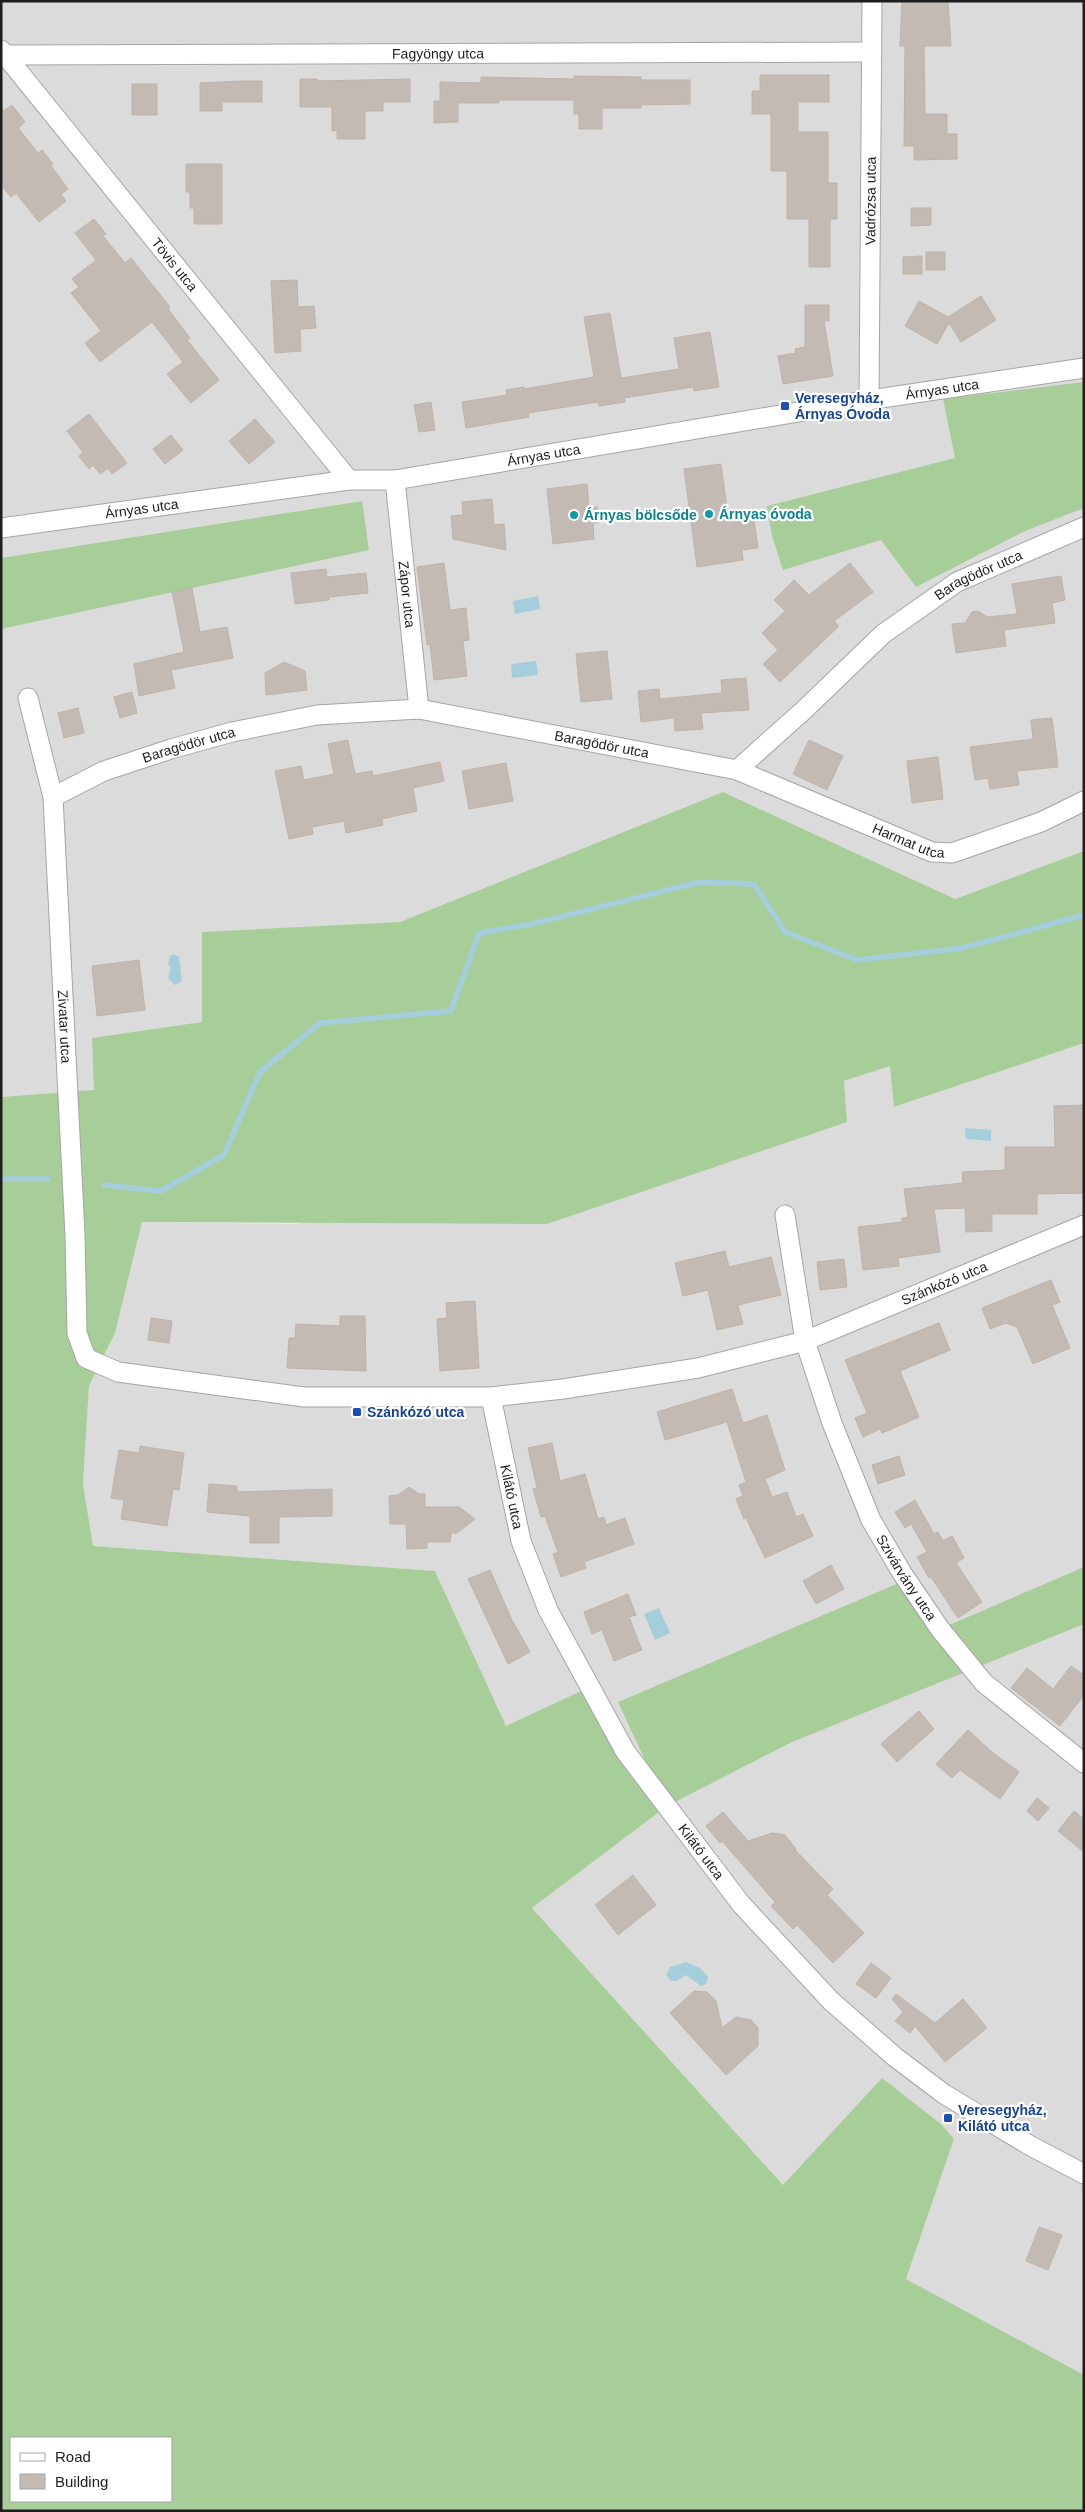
<svg xmlns="http://www.w3.org/2000/svg" width="1085" height="2512" viewBox="0 0 1085 2512" font-family="Arial,sans-serif">
  <style>
    .residential { fill: #dcdbdb }
    .forest { fill: #a7cd99; fill-rule: evenodd }
    .water { fill: #a5cedc }
    .lines { fill: none; stroke-linecap: round; stroke-linejoin: round }
    .stream { stroke: #a5cedc; stroke-width: 5.5 }
    .building { fill: #c3bbb3; stroke: #c0b2a6 }
    .street-casing { stroke: #a5a5a5; stroke-width: 21 }
    .street { stroke: #fff; stroke-width: 19 }
    .transit-dot { fill: #1a4fb4; stroke: #fff; stroke-width: 2 }
    .culture-dot { fill: #0f9aa8; stroke: #fff; stroke-width: 2 }
    .labels { text-anchor: middle; dominant-baseline: central; stroke-width: 4.5; stroke-linejoin: round; paint-order: stroke }
    .street-label { font-size: 14px; fill: #1e1e1e; stroke: #fff }
    .transit-label { font-size: 14px; font-weight: bold; fill: #164399; stroke: #fff; text-anchor: start }
    .culture-label { font-size: 14px; font-weight: bold; fill: #0d838f; stroke: #fff; text-anchor: start }
  </style>
  <rect width="100%" height="100%" fill="#efebe4"/>
  <g class="residential">
    <path d="M 1,1 L 1084,1 L 1084,851 L 955,899 L 723,792 L 400,922 L 203,932 L 202,1023 L 93,1038 L 95,1090 L 1,1097 L 1,629 L 369,549 L 361,501 L 1,558 Z"/>
    <path d="M 1084,1043 L 1084,2375 L 906,2279 L 954,2139 L 941,2124 L 882,2079 L 783,2185 L 532,1908 L 667,1806 L 506,1726 L 435,1571 L 93,1546 L 83,1484 L 89,1386 L 115,1333 L 142,1222 L 295,1224 L 847,1122 L 844,1081 L 890,1066 L 895,1107 Z"/>
  </g>
  <g class="forest">
    <path d="M 1084,382 L 1084,508 L 1025,531 L 916,587 L 881,540 L 783,570 L 772,536 L 767,506 L 955,458 L 943,399 Z"/>
    <path d="M 362,501 L 369,550 L 1,629 L 1,558 Z"/>
    <path d="M 723,792 L 955,899 L 1084,851 L 1084,1043 L 894,1107 L 890,1066 L 844,1081 L 847,1122 L 547,1224 L 142,1222 L 115,1333 L 89,1386 L 83,1484 L 93,1546 L 435,1571 L 506,1726 L 590,1687 L 665,1803 L 618,1702 L 899,1583 L 940,1629 L 1084,1567 L 1084,1624 L 792,1742 L 667,1806 L 532,1908 L 783,2185 L 882,2078 L 941,2124 L 954,2139 L 906,2279 L 1084,2375 L 1084,2511 L 1,2511 L 1,1097 L 94,1090 L 92,1038 L 202,1022 L 202,932 L 400,922 ZM 11,2438 L 171,2438 L 171,2501 L 11,2501 Z"/>
  </g>
  <g class="water">
    <path d="M 538,596 L 540,609 L 515,614 L 513,601 Z"/>
    <path d="M 536,661 L 538,675 L 512,678 L 511,664 Z"/>
    <path d="M 174,954 L 179,957 L 182,981 L 175,985 L 168,978 L 171,967 L 168,965 L 170,956 Z"/>
    <path d="M 965,1128 L 991,1130 L 991,1141 L 966,1139 Z"/>
    <path d="M 659,1608 L 670,1633 L 655,1640 L 644,1614 Z"/>
    <path d="M 686,1962 L 700,1968 L 708,1977 L 706,1984 L 701,1986 L 686,1975 L 676,1981 L 671,1981 L 666,1975 L 670,1967 Z"/>
  </g>
  <g class="lines">
    <g class="stream">
      <path d="M 1,1179 L 48,1179"/>
      <path d="M 104,1185 L 161,1191 L 224,1155 L 260,1072 L 320,1023 L 451,1011 L 479,933 L 532,924 L 700,882 L 754,884 L 785,932 L 857,960 L 963,948 L 1084,915"/>
    </g>
  </g>
  <g class="building">
    <path d="M 902,1 L 948,1 L 951,46 L 924,46 L 925,114 L 947,114 L 947,134 L 957,134 L 957,159 L 914,160 L 914,146 L 904,146 L 905,46 L 900,46 Z"/>
    <path d="M 760,75 L 829,75 L 829,102 L 798,102 L 798,132 L 828,132 L 828,183 L 837,183 L 837,219 L 830,219 L 830,267 L 809,267 L 809,219 L 787,219 L 787,171 L 771,171 L 771,114 L 752,114 L 752,91 L 760,91 Z"/>
    <path d="M 574,76 L 641,77 L 641,80 L 690,80 L 690,104 L 641,105 L 641,108 L 602,108 L 602,129 L 579,129 L 579,114 L 574,114 L 574,100 L 499,100 L 499,103 L 458,103 L 458,122 L 434,123 L 434,101 L 440,101 L 440,82 L 481,83 L 481,77 L 574,79 Z"/>
    <path d="M 300,79 L 317,79 L 317,81 L 410,79 L 410,102 L 383,102 L 383,111 L 365,111 L 365,139 L 337,139 L 337,130 L 332,131 L 332,107 L 300,107 Z"/>
    <path d="M 240,81 L 262,81 L 262,102 L 222,102 L 222,111 L 200,111 L 200,83 Z"/>
    <rect x="132" y="84" width="25" height="31"/>
    <path d="M 12,105 L 25,122 L 18,128 L 38,153 L 42,150 L 53,164 L 51,166 L 68,189 L 61,194 L 66,201 L 39,222 L 16,193 L 11,197 L 1,185 L 1,107 L 4,111 Z"/>
    <path d="M 186,164 L 222,164 L 222,224 L 194,224 L 194,208 L 190,208 L 190,192 L 186,192 Z"/>
    <path d="M 911,208 L 931,208 L 931,225 L 911,226 Z"/>
    <path d="M 94,219 L 106,234 L 103,236 L 125,263 L 131,258 L 170,307 L 168,309 L 190,338 L 187,340 L 219,380 L 191,403 L 167,374 L 183,362 L 152,322 L 100,362 L 85,343 L 101,331 L 71,293 L 79,287 L 72,279 L 96,260 L 75,233 Z"/>
    <rect x="926" y="252" width="19" height="18"/>
    <path d="M 922,256 L 922,274 L 903,274 L 903,257 Z"/>
    <path d="M 297,280 L 298,307 L 314,306 L 316,328 L 300,329 L 301,351 L 275,353 L 271,281 Z"/>
    <path d="M 981,296 L 996,320 L 961,342 L 949,323 L 937,344 L 905,326 L 919,301 L 948,317 Z"/>
    <path d="M 805,305 L 829,305 L 829,321 L 824,321 L 833,376 L 783,384 L 778,356 L 796,353 L 795,349 L 805,347 Z"/>
    <path d="M 610,313 L 621,378 L 679,369 L 674,338 L 710,332 L 719,387 L 694,391 L 693,387 L 624,398 L 625,402 L 599,406 L 598,402 L 528,413 L 529,417 L 466,428 L 462,402 L 507,395 L 506,390 L 524,387 L 524,389 L 594,377 L 584,317 Z"/>
    <path d="M 431,402 L 435,430 L 419,432 L 414,405 Z"/>
    <path d="M 89,414 L 127,463 L 112,474 L 108,468 L 100,474 L 93,465 L 89,469 L 79,456 L 83,452 L 67,431 Z"/>
    <path d="M 255,419 L 275,442 L 249,464 L 229,441 Z"/>
    <path d="M 171,435 L 183,450 L 165,464 L 153,449 Z"/>
    <path d="M 721,464 L 728,516 L 753,512 L 758,548 L 742,550 L 743,560 L 697,567 L 684,469 Z"/>
    <path d="M 587,484 L 589,507 L 597,507 L 598,523 L 593,523 L 594,539 L 553,544 L 547,489 Z"/>
    <path d="M 492,499 L 494,525 L 504,524 L 506,550 L 453,539 L 451,516 L 463,515 L 462,502 Z"/>
    <path d="M 444,563 L 450,610 L 466,608 L 469,640 L 463,641 L 467,676 L 434,680 L 430,644 L 427,645 L 417,567 Z"/>
    <path d="M 850,563 L 873,592 L 834,621 L 839,626 L 780,682 L 763,664 L 778,650 L 762,633 L 785,611 L 774,600 L 794,580 L 809,595 Z"/>
    <path d="M 326,569 L 327,577 L 366,573 L 368,593 L 329,597 L 329,600 L 295,604 L 291,573 Z"/>
    <path d="M 1061,576 L 1065,600 L 1052,603 L 1055,623 L 1004,630 L 1006,646 L 956,653 L 952,624 L 965,623 L 972,612 L 978,611 L 987,617 L 1017,614 L 1012,584 Z"/>
    <path d="M 192,588 L 200,632 L 227,627 L 233,658 L 171,670 L 175,688 L 139,696 L 134,664 L 184,652 L 172,592 Z"/>
    <path d="M 607,651 L 612,699 L 581,702 L 576,654 Z"/>
    <path d="M 284,662 L 305,671 L 307,690 L 266,695 L 265,673 Z"/>
    <path d="M 746,678 L 749,710 L 701,713 L 703,729 L 675,731 L 674,718 L 641,722 L 638,691 L 659,689 L 660,699 L 722,693 L 721,680 Z"/>
    <path d="M 132,692 L 137,713 L 120,718 L 114,697 Z"/>
    <path d="M 78,708 L 84,733 L 64,738 L 58,713 Z"/>
    <path d="M 1052,718 L 1058,767 L 1017,771 L 1019,785 L 990,789 L 988,778 L 975,780 L 970,747 L 1033,739 L 1031,720 Z"/>
    <path d="M 348,740 L 355,774 L 372,771 L 373,776 L 440,762 L 444,781 L 413,788 L 417,811 L 382,819 L 383,825 L 346,833 L 344,821 L 312,827 L 313,834 L 289,839 L 275,771 L 301,766 L 304,780 L 334,774 L 328,744 Z"/>
    <path d="M 809,740 L 843,756 L 827,790 L 793,774 Z"/>
    <path d="M 938,757 L 943,799 L 912,803 L 907,761 Z"/>
    <path d="M 506,763 L 513,801 L 469,809 L 462,771 Z"/>
    <path d="M 139,960 L 145,1010 L 97,1016 L 92,966 Z"/>
    <path d="M 1084,1105 L 1084,1193 L 1037,1194 L 1037,1214 L 992,1214 L 992,1231 L 966,1232 L 965,1208 L 934,1209 L 940,1252 L 898,1258 L 899,1266 L 863,1270 L 858,1227 L 902,1222 L 902,1218 L 908,1217 L 904,1189 L 963,1183 L 962,1172 L 1005,1170 L 1005,1147 L 1055,1147 L 1054,1106 Z"/>
    <path d="M 725,1251 L 729,1267 L 771,1257 L 781,1295 L 738,1305 L 743,1324 L 717,1330 L 708,1290 L 683,1296 L 675,1263 Z"/>
    <path d="M 844,1259 L 847,1287 L 820,1290 L 817,1262 Z"/>
    <path d="M 1051,1280 L 1060,1302 L 1052,1305 L 1070,1348 L 1033,1364 L 1017,1327 L 1006,1323 L 990,1329 L 982,1308 Z"/>
    <path d="M 475,1301 L 479,1368 L 440,1371 L 437,1319 L 447,1318 L 446,1303 Z"/>
    <path d="M 340,1316 L 365,1316 L 366,1371 L 287,1368 L 289,1338 L 295,1338 L 296,1324 L 340,1326 Z"/>
    <path d="M 151,1318 L 172,1321 L 169,1343 L 148,1340 Z"/>
    <path d="M 939,1323 L 950,1350 L 900,1371 L 919,1417 L 882,1433 L 880,1429 L 863,1437 L 855,1418 L 867,1413 L 845,1360 Z"/>
    <path d="M 732,1389 L 743,1423 L 767,1415 L 785,1470 L 765,1479 L 772,1497 L 787,1492 L 796,1517 L 803,1514 L 813,1536 L 765,1558 L 746,1518 L 744,1519 L 736,1499 L 743,1496 L 739,1485 L 746,1482 L 727,1422 L 665,1440 L 657,1412 Z"/>
    <path d="M 552,1443 L 560,1481 L 585,1474 L 598,1519 L 604,1517 L 606,1525 L 625,1518 L 634,1544 L 584,1562 L 586,1568 L 561,1577 L 553,1554 L 558,1552 L 545,1516 L 541,1517 L 533,1489 L 537,1488 L 528,1448 Z"/>
    <path d="M 140,1446 L 184,1453 L 179,1490 L 173,1489 L 167,1526 L 121,1519 L 124,1500 L 111,1498 L 119,1450 L 139,1453 Z"/>
    <path d="M 899,1456 L 905,1475 L 878,1484 L 872,1465 Z"/>
    <path d="M 209,1484 L 237,1486 L 237,1492 L 332,1489 L 332,1516 L 279,1517 L 279,1543 L 250,1543 L 250,1516 L 207,1512 Z"/>
    <path d="M 409,1487 L 419,1494 L 425,1494 L 425,1507 L 459,1507 L 475,1519 L 457,1533 L 451,1533 L 450,1542 L 427,1542 L 427,1548 L 407,1549 L 406,1524 L 390,1524 L 389,1496 L 398,1495 Z"/>
    <path d="M 915,1500 L 934,1534 L 938,1532 L 943,1541 L 952,1536 L 964,1558 L 956,1563 L 982,1602 L 958,1618 L 931,1577 L 929,1578 L 917,1557 L 927,1552 L 911,1524 L 905,1528 L 895,1512 Z"/>
    <path d="M 831,1565 L 844,1589 L 816,1604 L 803,1581 Z"/>
    <path d="M 490,1570 L 512,1620 L 530,1652 L 508,1664 L 468,1579 Z"/>
    <path d="M 628,1594 L 636,1615 L 629,1617 L 642,1650 L 614,1661 L 602,1630 L 592,1634 L 584,1612 Z"/>
    <path d="M 1071,1666 L 1084,1675 L 1084,1695 L 1060,1726 L 1011,1688 L 1027,1668 L 1053,1689 Z"/>
    <path d="M 919,1711 L 934,1729 L 897,1762 L 881,1744 Z"/>
    <path d="M 968,1730 L 992,1752 L 1019,1772 L 1000,1799 L 960,1770 L 952,1778 L 936,1764 Z"/>
    <path d="M 1037,1798 L 1049,1808 L 1038,1821 L 1027,1811 Z"/>
    <path d="M 1074,1811 L 1084,1819 L 1084,1852 L 1058,1831 Z"/>
    <path d="M 723,1812 L 748,1841 L 772,1833 L 785,1835 L 796,1849 L 795,1850 L 833,1889 L 827,1895 L 864,1933 L 833,1963 L 797,1925 L 793,1929 L 771,1906 L 775,1902 L 722,1841 L 720,1843 L 706,1826 Z"/>
    <path d="M 633,1875 L 656,1905 L 618,1935 L 595,1905 Z"/>
    <path d="M 871,1963 L 891,1978 L 876,1998 L 856,1984 Z"/>
    <path d="M 694,1991 L 707,1992 L 716,2001 L 722,2028 L 736,2017 L 751,2020 L 758,2028 L 758,2046 L 726,2075 L 670,2013 Z"/>
    <path d="M 896,1994 L 935,2023 L 963,1999 L 987,2028 L 945,2062 L 915,2026 L 910,2033 L 895,2021 L 903,2012 L 892,1999 Z"/>
    <path d="M 1039,2227 L 1062,2235 L 1048,2270 L 1026,2261 Z"/>
  </g>
  <g class="lines">
    <g class="street-casing">
      <g id="street">
        <path id="s1" d="M 1,50 L 349,480"/>
        <path id="s2" d="M 6,55 L 872,52"/>
        <path id="s3" d="M 869,400 L 872,1"/>
        <path id="s4" d="M 395,480 L 419,709"/>
        <path id="s5" d="M 1,528 L 349,480 L 395,480 L 869,400 L 1084,368"/>
        <path id="s6" d="M 28,698 L 53,797 L 75,1235 L 77,1333 L 86,1358 L 118,1372 L 304,1397 L 491,1397 L 563,1389 L 698,1368 L 805,1341 L 1084,1225"/>
        <path id="s7" d="M 737,770 L 932,852 L 952,853 L 1041,822 L 1084,801"/>
        <path id="s8" d="M 53,797 L 104,771 L 171,749 L 232,732 L 317,715 L 419,709 L 737,770 L 804,710 L 883,634 L 957,582 L 1084,527"/>
        <path id="s9" d="M 785,1215 L 805,1341 L 832,1423 L 871,1520 L 902,1573 L 940,1629 L 984,1683 L 1084,1763"/>
        <path id="s10" d="M 491,1397 L 521,1541 L 548,1610 L 625,1751 L 741,1904 L 831,2001 L 895,2057 L 944,2094 L 1029,2145 L 1084,2174"/>
      </g>
    </g>
    <use href="#street" class="street"/>
  </g>
  <g class="transit-dot">
    <rect x="780" y="401" width="10" height="10" rx="2.5"/>
    <rect x="352" y="1407" width="10" height="10" rx="2.5"/>
    <rect x="943" y="2113" width="10" height="10" rx="2.5"/>
  </g>
  <g class="culture-dot">
    <circle cx="709" cy="514" r="5"/>
    <circle cx="574" cy="515" r="5"/>
  </g>
  <g class="labels">
    <g class="street-label">
      <text stroke="none"><textPath href="#s2" startOffset="432">Fagyöngy utca</textPath></text>
      <text stroke="none"><textPath href="#s3" startOffset="199">Vadrózsa utca</textPath></text>
      <text stroke="none"><textPath href="#s1" startOffset="276">Tövis utca</textPath></text>
      <text stroke="none"><textPath href="#s5" startOffset="952">Árnyas utca</textPath></text>
      <text stroke="none"><textPath href="#s5" startOffset="548">Árnyas utca</textPath></text>
      <text stroke="none"><textPath href="#s5" startOffset="142">Árnyas utca</textPath></text>
      <text stroke="none"><textPath href="#s8" startOffset="1016">Baragödör utca</textPath></text>
      <text stroke="none"><textPath href="#s4" startOffset="115">Zápor utca</textPath></text>
      <text stroke="none"><textPath href="#s8" startOffset="566">Baragödör utca</textPath></text>
      <text stroke="none"><textPath href="#s8" startOffset="146">Baragödör utca</textPath></text>
      <text stroke="none"><textPath href="#s7" startOffset="186">Harmat utca</textPath></text>
      <text stroke="none"><textPath href="#s6" startOffset="332">Zivatar utca</textPath></text>
      <text stroke="none"><textPath href="#s6" startOffset="1545">Szánkózó utca</textPath></text>
      <text stroke="none"><textPath href="#s10" startOffset="102">Kilátó utca</textPath></text>
      <text stroke="none"><textPath href="#s9" startOffset="386">Szivárvány utca</textPath></text>
      <text stroke="none"><textPath href="#s10" startOffset="508">Kilátó utca</textPath></text>
    </g>
    <g class="transit-label">
      <text x="795" y="398">Veresegyház,<tspan x="795" dy="16">Árnyas Óvoda</tspan></text>
      <text x="367" y="1412">Szánkózó utca</text>
      <text x="958" y="2110">Veresegyház,<tspan x="958" dy="16">Kilátó utca</tspan></text>
    </g>
    <g class="culture-label">
      <text x="719" y="514">Árnyas óvoda</text>
      <text x="584" y="515">Árnyas bölcsőde</text>
    </g>
  </g>
  <rect width="1085" height="2512" fill="none" stroke="#1e1e1e" stroke-width="5"/>
  <rect x="10" y="2437" width="162" height="65" fill="#ffffff" stroke="#a5a5a5"/>
  <rect x="20" y="2453" width="25" height="8" fill="#ffffff" stroke="#a5a5a5"/>
  <text x="55" y="2462" font-size="15" fill="#1e1e1e">Road</text>
  <rect x="20" y="2474" width="25" height="15" fill="#c3bbb3" stroke="#a5a5a5"/>
  <text x="55" y="2487" font-size="15" fill="#1e1e1e">Building</text>
</svg>
